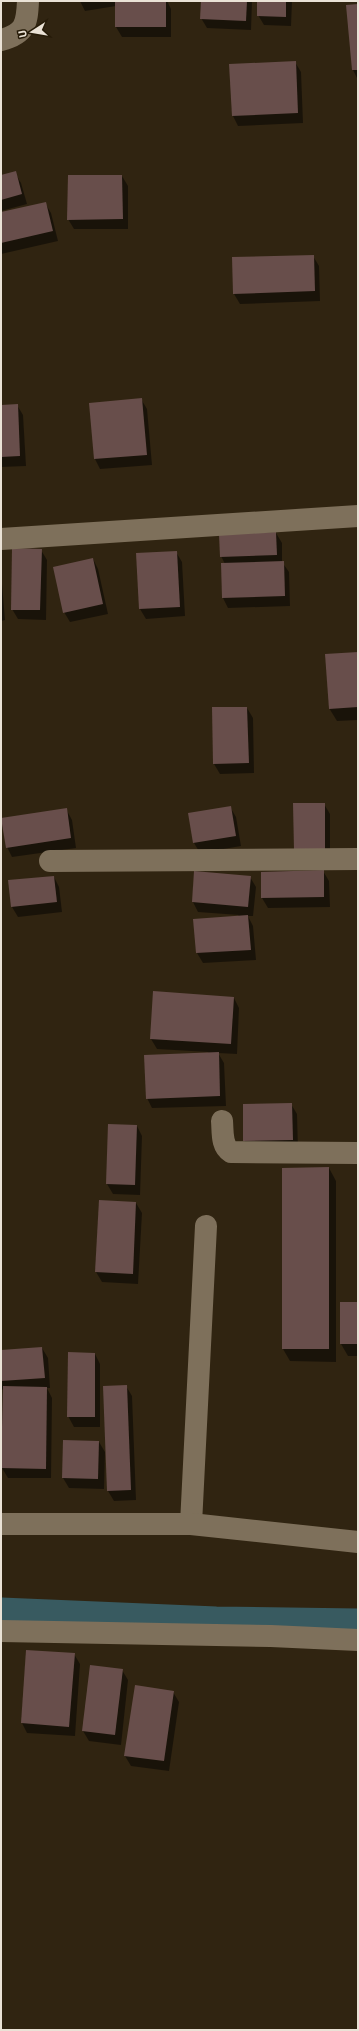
<svg xmlns="http://www.w3.org/2000/svg" width="359" height="2031" viewBox="0 0 359 2031" font-family="Signika,sans-serif">
  <style>
    .shadow { fill: #0007 }
    .lines { fill: none; stroke-linecap: round; stroke-linejoin: round }
    .canal { stroke: #385a60; stroke-width: 33 }
    .building { fill: #684e4b }
    .minor { stroke: #7e705b; stroke-width: 22 }
    .secondary { stroke: #7e705b; stroke-width: 22 }
  </style>
  <rect width="100%" height="100%" fill="#302411"/>
  <g class="shadow">
    <path d="M 80,1 L 167,1 L 171,9 L 171,37 L 122,37 L 116,27 L 116,6 L 85,11 Z"/>
    <path d="M 202,1 L 252,1 L 251,30 L 207,28 L 201,18 Z"/>
    <path d="M 258,1 L 292,1 L 291,26 L 264,25 L 258,15 Z"/>
    <path d="M 358,5 L 358,80 L 353,70 L 347,6 Z"/>
    <path d="M 295,62 L 301,72 L 303,123 L 238,126 L 233,116 Z"/>
    <path d="M 15,173 L 21,183 L 27,204 L 1,211 L 1,176 Z"/>
    <path d="M 122,176 L 128,186 L 128,229 L 74,229 L 68,219 Z"/>
    <path d="M 45,203 L 51,213 L 58,241 L 1,254 L 1,213 Z"/>
    <path d="M 313,256 L 319,266 L 320,301 L 240,304 L 234,294 Z"/>
    <path d="M 141,399 L 147,409 L 152,465 L 100,469 L 95,459 Z"/>
    <path d="M 17,405 L 23,415 L 26,466 L 1,467 L 1,406 Z"/>
    <path d="M 276,533 L 282,543 L 282,562 L 289,572 L 290,606 L 228,608 L 223,598 L 222,564 L 225,564 L 221,556 Z"/>
    <path d="M 41,550 L 47,560 L 46,620 L 18,619 L 12,609 Z"/>
    <path d="M 176,552 L 182,562 L 185,616 L 146,619 L 140,609 Z"/>
    <path d="M 93,559 L 98,569 L 108,614 L 70,622 L 64,612 Z"/>
    <path d="M 1,572 L 5,620 L 1,621 Z"/>
    <path d="M 358,653 L 358,720 L 337,721 L 329,708 Z"/>
    <path d="M 213,708 L 247,708 L 253,718 L 254,773 L 220,774 L 214,764 Z"/>
    <path d="M 324,804 L 330,814 L 330,860 L 301,860 Z"/>
    <path d="M 230,807 L 236,817 L 241,846 L 200,853 L 194,843 L 189,814 Z"/>
    <path d="M 66,809 L 72,820 L 76,848 L 12,857 L 7,847 Z"/>
    <path d="M 323,871 L 329,881 L 330,907 L 268,908 L 262,898 L 262,873 Z"/>
    <path d="M 54,877 L 59,887 L 62,912 L 18,917 L 12,907 Z"/>
    <path d="M 250,877 L 256,887 L 253,916 L 248,916 L 253,926 L 256,960 L 203,963 L 197,953 L 239,915 L 198,912 L 193,902 Z"/>
    <path d="M 234,998 L 239,1008 L 237,1054 L 218,1053 L 224,1063 L 226,1106 L 152,1108 L 147,1098 L 209,1052 L 157,1049 L 151,1039 Z"/>
    <path d="M 291,1104 L 297,1114 L 298,1150 L 250,1151 L 244,1140 Z"/>
    <path d="M 109,1125 L 137,1126 L 142,1136 L 140,1195 L 113,1194 L 107,1184 Z"/>
    <path d="M 329,1168 L 336,1181 L 336,1362 L 290,1361 L 283,1349 Z"/>
    <path d="M 136,1203 L 142,1213 L 138,1284 L 102,1282 L 96,1272 Z"/>
    <path d="M 358,1303 L 358,1356 L 348,1356 L 341,1344 Z"/>
    <path d="M 42,1348 L 48,1358 L 50,1388 L 47,1388 L 52,1398 L 51,1478 L 8,1478 L 2,1468 L 4,1391 L 1,1388 L 1,1351 Z"/>
    <path d="M 95,1354 L 100,1364 L 100,1427 L 74,1427 L 68,1416 Z"/>
    <path d="M 126,1386 L 132,1396 L 136,1500 L 114,1501 L 108,1491 Z"/>
    <path d="M 99,1442 L 105,1452 L 104,1489 L 69,1488 L 63,1478 Z"/>
    <path d="M 74,1654 L 80,1664 L 75,1736 L 27,1733 L 22,1723 Z"/>
    <path d="M 122,1670 L 128,1680 L 121,1745 L 89,1741 L 83,1731 Z"/>
    <path d="M 173,1692 L 179,1702 L 169,1771 L 131,1766 L 125,1756 Z"/>
  </g>
  <g class="lines">
    <path class="canal" d="M 1,1614 L 216,1623 L 358,1625"/>
  </g>
  <g class="building">
    <rect x="115" y="1" width="51" height="26"/>
    <path d="M 201,1 L 247,1 L 246,21 L 200,19 Z"/>
    <path d="M 257,1 L 286,1 L 286,17 L 257,16 Z"/>
    <path d="M 358,4 L 358,70 L 352,70 L 346,5 Z"/>
    <path d="M 296,61 L 298,113 L 232,116 L 229,64 Z"/>
    <path d="M 16,171 L 22,194 L 1,200 L 1,175 Z"/>
    <path d="M 68,175 L 122,175 L 123,219 L 67,220 Z"/>
    <path d="M 46,202 L 53,231 L 1,243 L 1,212 Z"/>
    <path d="M 314,255 L 315,291 L 233,294 L 232,257 Z"/>
    <path d="M 142,398 L 147,455 L 94,459 L 89,403 Z"/>
    <path d="M 18,404 L 20,456 L 1,457 L 1,405 Z"/>
    <path d="M 276,532 L 277,555 L 220,557 L 219,534 Z"/>
    <path d="M 12,548 L 42,549 L 40,610 L 11,610 Z"/>
    <path d="M 177,551 L 180,607 L 139,609 L 136,553 Z"/>
    <path d="M 93,558 L 103,604 L 63,613 L 53,567 Z"/>
    <path d="M 284,561 L 285,596 L 222,598 L 221,563 Z"/>
    <path d="M 358,652 L 358,707 L 329,709 L 325,654 Z"/>
    <path d="M 212,707 L 247,707 L 249,763 L 213,764 Z"/>
    <path d="M 293,803 L 325,803 L 325,850 L 294,850 Z"/>
    <path d="M 231,806 L 236,836 L 193,843 L 188,813 Z"/>
    <path d="M 67,808 L 71,838 L 6,848 L 1,818 Z"/>
    <path d="M 324,870 L 324,897 L 261,898 L 261,872 Z"/>
    <path d="M 194,871 L 251,876 L 248,907 L 192,902 Z"/>
    <path d="M 54,876 L 57,902 L 11,907 L 8,880 Z"/>
    <path d="M 248,915 L 251,950 L 196,953 L 193,919 Z"/>
    <path d="M 153,991 L 234,997 L 231,1044 L 150,1039 Z"/>
    <path d="M 219,1052 L 220,1096 L 146,1099 L 144,1055 Z"/>
    <path d="M 292,1103 L 293,1140 L 243,1141 L 243,1104 Z"/>
    <path d="M 108,1124 L 137,1125 L 135,1185 L 106,1184 Z"/>
    <path d="M 329,1167 L 329,1349 L 282,1349 L 282,1168 Z"/>
    <path d="M 99,1200 L 136,1202 L 133,1274 L 95,1272 Z"/>
    <rect x="340" y="1302" width="18" height="42"/>
    <path d="M 42,1347 L 45,1378 L 1,1381 L 1,1350 Z"/>
    <path d="M 68,1352 L 95,1353 L 95,1417 L 67,1417 Z"/>
    <path d="M 127,1385 L 131,1490 L 107,1491 L 103,1386 Z"/>
    <path d="M 3,1386 L 47,1387 L 46,1469 L 1,1468 Z"/>
    <path d="M 63,1440 L 99,1441 L 98,1479 L 62,1478 Z"/>
    <path d="M 26,1650 L 75,1653 L 69,1727 L 21,1723 Z"/>
    <path d="M 90,1665 L 123,1669 L 115,1735 L 82,1731 Z"/>
    <path d="M 135,1685 L 174,1691 L 164,1761 L 124,1756 Z"/>
  </g>
  <g class="lines">
    <g class="minor">
      <path d="M 1,40 C 25,34 27,24 28,1"/>
      <path d="M 1,539 L 358,516"/>
      <path d="M 50,861 L 358,859"/>
      <path d="M 222,1121 C 223,1132 221,1146 231,1152 L 358,1153"/>
      <path d="M 191,1524 L 206,1226"/>
      <path d="M 1,1631 L 271,1636 L 358,1640"/>
    </g>
    <path class="secondary" d="M 1,1524 L 191,1524 L 358,1542"/>
  </g>
  <rect width="359" height="2031" fill="none" stroke="#eae2d6" stroke-width="4"/>
  <g transform="translate(32 32) rotate(258)" stroke="#261b08" stroke-width="3" paint-order="stroke">
  <path d="M0-3L7 15L0 10L-7 15Z" fill="#eae2d6"/>
  <text y="-6" font-size="11" font-weight="bold" text-anchor="middle" fill="#eae2d6">U</text>
  </g>
</svg>
